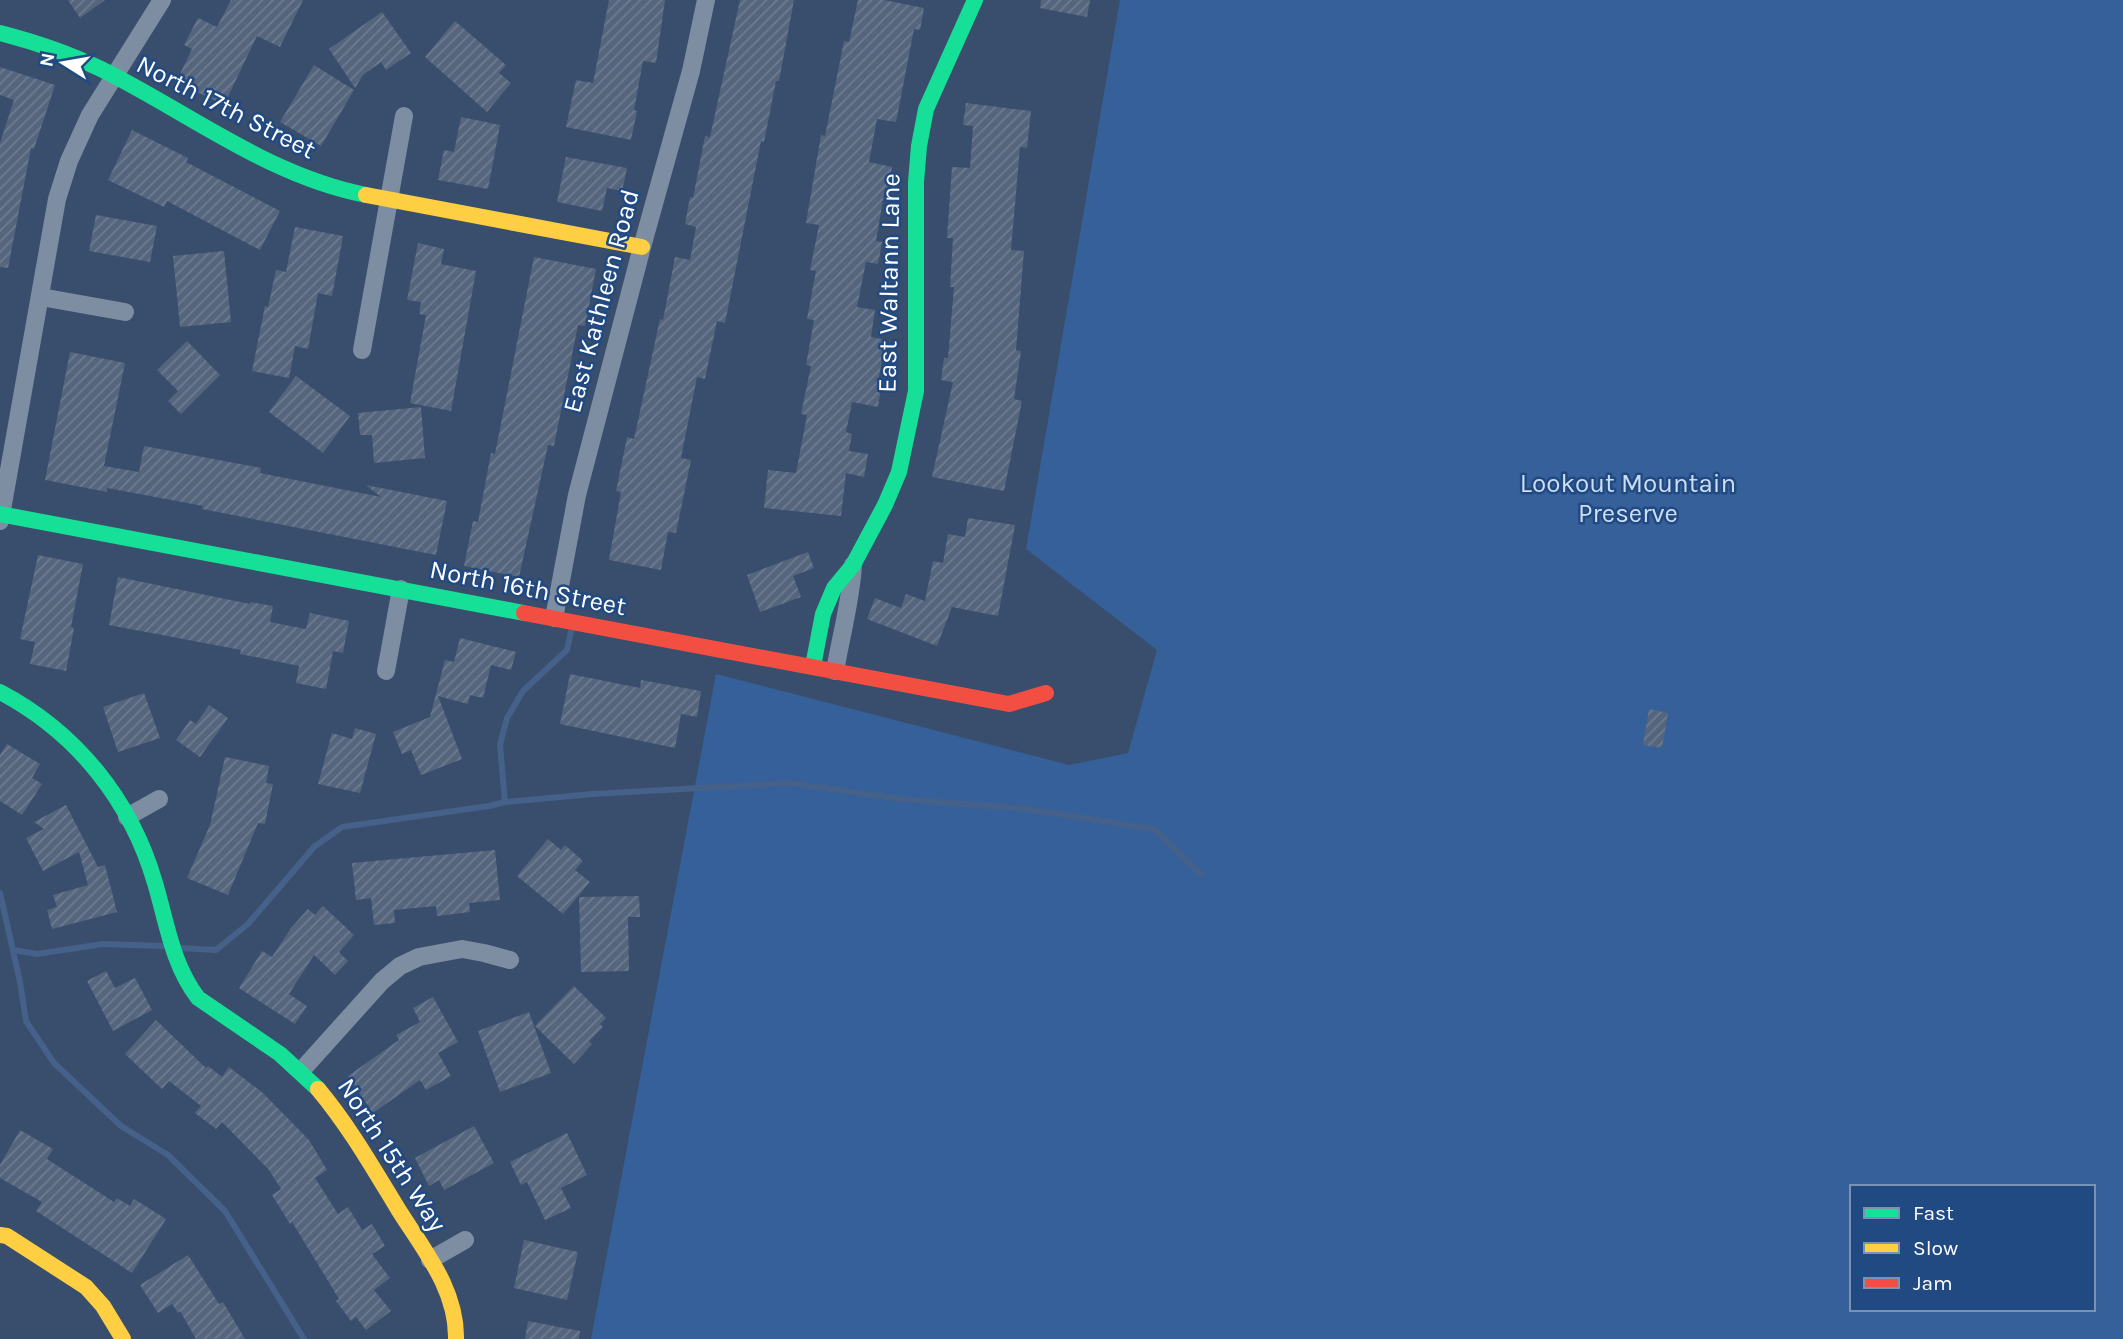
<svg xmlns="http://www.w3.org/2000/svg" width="2123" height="1339" viewBox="0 0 2123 1339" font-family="Karla,sans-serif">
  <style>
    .grass { fill: #366099; fill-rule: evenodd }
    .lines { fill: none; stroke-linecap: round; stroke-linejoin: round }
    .stream { stroke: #45618a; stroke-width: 6 }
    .building { fill: url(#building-hatch) }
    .street { stroke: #7e8ea2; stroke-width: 18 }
    .fast { stroke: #16e098; stroke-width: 16 }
    .slow { stroke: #ffcf43; stroke-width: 16 }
    .jam { stroke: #f24e42; stroke-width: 16 }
    .labels { text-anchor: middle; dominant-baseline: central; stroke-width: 5; stroke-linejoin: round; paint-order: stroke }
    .street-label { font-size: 26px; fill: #fff; stroke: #224a82 }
    .park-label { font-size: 26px; fill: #ccdef6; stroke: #224a82 }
  </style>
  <defs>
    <pattern id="building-hatch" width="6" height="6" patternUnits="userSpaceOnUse" patternTransform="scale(1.75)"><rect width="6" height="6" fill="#54657d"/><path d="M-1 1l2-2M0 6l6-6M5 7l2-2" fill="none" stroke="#6e7c90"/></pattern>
  </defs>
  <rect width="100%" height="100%" fill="#384e6c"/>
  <path class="grass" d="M 1120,0 L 2123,0 L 2123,1339 L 591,1339 L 716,674 L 1069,765 L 1128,753 L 1157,650 L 1026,549 ZM 1852,1187 L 2093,1187 L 2093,1309 L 1852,1309 Z"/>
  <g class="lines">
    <g class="stream">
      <path d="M 505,802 L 500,745 L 507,718 L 523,691 L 567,650 L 572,627"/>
      <path d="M 0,893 L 20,982 L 26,1021 L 54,1063 L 121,1126 L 168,1155 L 225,1211 L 304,1339"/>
      <path d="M 180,948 L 216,950 L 248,924 L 314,847 L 342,827 L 489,806 L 505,802 L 593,794 L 790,783 L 900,799 L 1026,809 L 1154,829 L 1201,875"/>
      <path d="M 13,950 L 37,954 L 103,944 L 166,946"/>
    </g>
  </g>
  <g class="building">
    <path d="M 68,0 L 105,0 L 80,18 Z"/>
    <path d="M 231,0 L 303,0 L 280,47 L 257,36 L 224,105 L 176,82 L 192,49 L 184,45 L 198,18 L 217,27 Z"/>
    <path d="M 609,0 L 665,0 L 656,63 L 643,61 L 634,110 L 637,111 L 631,140 L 566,127 L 576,80 L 593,83 Z"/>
    <path d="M 740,0 L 794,0 L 779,81 L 776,81 L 764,142 L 761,141 L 725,323 L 717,321 L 705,379 L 697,377 L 681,458 L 691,460 L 676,533 L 668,532 L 661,570 L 609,560 L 621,492 L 616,491 L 627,437 L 634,439 L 660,319 L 663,320 L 675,257 L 690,260 L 696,227 L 685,224 L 690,197 L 693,198 L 705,136 L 710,137 Z"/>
    <path d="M 858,0 L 884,0 L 924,8 L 920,30 L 914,29 L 896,122 L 877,119 L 869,162 L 892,167 L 888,189 L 885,188 L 876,241 L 882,242 L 878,264 L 866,262 L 857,307 L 875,310 L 871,337 L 886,340 L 877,387 L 881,388 L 878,407 L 852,402 L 846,432 L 852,434 L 849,451 L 868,454 L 864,477 L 846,473 L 841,516 L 764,508 L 768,470 L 796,473 L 807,415 L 801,414 L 811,366 L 806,365 L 814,320 L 807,319 L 816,271 L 810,270 L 819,225 L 806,223 L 821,135 L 825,136 L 844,41 L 849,42 Z"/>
    <path d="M 1041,0 L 1090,0 L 1087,17 L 1040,8 Z"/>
    <path d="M 382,12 L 411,53 L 386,70 L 381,62 L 363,75 L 355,88 L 329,49 Z"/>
    <path d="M 455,21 L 506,65 L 499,73 L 511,83 L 487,112 L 425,57 Z"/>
    <path d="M 314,65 L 354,90 L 321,146 L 280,122 Z"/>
    <path d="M 0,67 L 55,85 L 34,149 L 31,148 L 8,268 L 0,267 L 0,143 L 14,100 L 0,95 Z"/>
    <path d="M 966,103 L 1031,111 L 1027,148 L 1020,147 L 1011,250 L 1024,251 L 1016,350 L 1021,351 L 1014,399 L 1022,401 L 1004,491 L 932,477 L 953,382 L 941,380 L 944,358 L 948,358 L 954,287 L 950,287 L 953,238 L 947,238 L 952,167 L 970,168 L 973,126 L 963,125 Z"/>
    <path d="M 461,117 L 500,125 L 488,189 L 438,180 L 444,150 L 454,152 Z"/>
    <path d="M 132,130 L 188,158 L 186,162 L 280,211 L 260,250 L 167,201 L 164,207 L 108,180 Z"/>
    <path d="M 566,157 L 627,168 L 622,191 L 607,188 L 602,211 L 557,202 Z"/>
    <path d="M 96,215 L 157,226 L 150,262 L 89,251 Z"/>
    <path d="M 295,227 L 343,236 L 332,296 L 318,293 L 308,349 L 295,346 L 289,378 L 252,371 L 265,306 L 268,307 L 276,270 L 286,272 Z"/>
    <path d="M 418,243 L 444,249 L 441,264 L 476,271 L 451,411 L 410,403 L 426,315 L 419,314 L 421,302 L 407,300 Z"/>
    <path d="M 224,251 L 231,322 L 180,327 L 173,256 Z"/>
    <path d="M 534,257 L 596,269 L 585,326 L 578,325 L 554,446 L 548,445 L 519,577 L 464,566 L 473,521 L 478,522 L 491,453 L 495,454 Z"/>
    <path d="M 187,341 L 220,375 L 181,414 L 168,401 L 178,391 L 157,370 Z"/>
    <path d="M 70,352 L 125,363 L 104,466 L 139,472 L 144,446 L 261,468 L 260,473 L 381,497 L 366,485 L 447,501 L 436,555 L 202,509 L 203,506 L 107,488 L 107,492 L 45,480 Z"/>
    <path d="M 296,376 L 350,416 L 323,453 L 269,412 Z"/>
    <path d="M 421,407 L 425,458 L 374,463 L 372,435 L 360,435 L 358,413 Z"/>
    <path d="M 968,518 L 1015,525 L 998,616 L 952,607 L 937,646 L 867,619 L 875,598 L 901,608 L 906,594 L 925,601 L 933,561 L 943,563 L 948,534 L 965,537 Z"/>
    <path d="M 808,552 L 814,568 L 793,576 L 801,597 L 760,612 L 747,575 Z"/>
    <path d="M 38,555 L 83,564 L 71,627 L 74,628 L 66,671 L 30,664 L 35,642 L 20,639 Z"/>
    <path d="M 118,577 L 250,604 L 250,602 L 273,606 L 270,622 L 306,629 L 310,613 L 349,621 L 343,653 L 333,651 L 326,689 L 296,683 L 299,666 L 240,654 L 241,650 L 109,625 Z"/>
    <path d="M 460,638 L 516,652 L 511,670 L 491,665 L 483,698 L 470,695 L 468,704 L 438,696 L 462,759 L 421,775 L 411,750 L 402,754 L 393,732 L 430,717 L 445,660 L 454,662 Z"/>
    <path d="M 570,674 L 640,688 L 641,680 L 701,691 L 697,717 L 681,714 L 675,748 L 560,724 Z"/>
    <path d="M 144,693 L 160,738 L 118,752 L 103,707 Z"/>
    <path d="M 209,705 L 228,718 L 200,757 L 176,740 L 190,720 L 196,724 Z"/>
    <path d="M 1649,709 L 1668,713 L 1662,748 L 1643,745 Z"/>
    <path d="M 355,728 L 376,734 L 360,793 L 318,784 L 332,733 L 352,739 Z"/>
    <path d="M 7,744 L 40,764 L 32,778 L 42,784 L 22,815 L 0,801 L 0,755 Z"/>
    <path d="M 225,757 L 269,766 L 266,783 L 273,784 L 265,824 L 258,823 L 228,895 L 187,878 L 210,825 Z"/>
    <path d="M 66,805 L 98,867 L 105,865 L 117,912 L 52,929 L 47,910 L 57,907 L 53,895 L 88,885 L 79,852 L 43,871 L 26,838 L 44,829 L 34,822 Z"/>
    <path d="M 548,839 L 561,850 L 565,845 L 583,861 L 575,870 L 590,882 L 563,914 L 517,876 Z"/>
    <path d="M 495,850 L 500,900 L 469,903 L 470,912 L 437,916 L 436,906 L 394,910 L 395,923 L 374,925 L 371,898 L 356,900 L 352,863 Z"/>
    <path d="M 639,896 L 640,917 L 628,917 L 629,971 L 581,972 L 579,897 Z"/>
    <path d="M 323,906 L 354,935 L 339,952 L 348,961 L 335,975 L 314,955 L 289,994 L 307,1006 L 295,1024 L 239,988 L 262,951 L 272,957 L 291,928 L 308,909 L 315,915 Z"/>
    <path d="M 106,971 L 115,988 L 135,978 L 152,1010 L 113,1031 L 87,981 Z"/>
    <path d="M 574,986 L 606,1018 L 600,1024 L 603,1027 L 589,1041 L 592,1044 L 574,1064 L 535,1026 Z"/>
    <path d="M 433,997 L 458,1042 L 438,1053 L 451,1076 L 426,1090 L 420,1080 L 373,1113 L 348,1076 L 399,1040 L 396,1035 L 420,1022 L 413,1008 Z"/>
    <path d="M 529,1012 L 551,1073 L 500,1092 L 478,1031 Z"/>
    <path d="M 156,1020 L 206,1068 L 208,1066 L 222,1077 L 229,1067 L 263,1093 L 309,1140 L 327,1170 L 315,1178 L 338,1214 L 348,1207 L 362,1230 L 372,1224 L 385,1246 L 372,1254 L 390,1278 L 374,1290 L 391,1311 L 366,1330 L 356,1317 L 351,1321 L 336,1301 L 339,1299 L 292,1222 L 290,1224 L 272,1195 L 281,1189 L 269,1170 L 222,1122 L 216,1129 L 195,1113 L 201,1106 L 169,1081 L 162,1089 L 125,1054 Z"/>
    <path d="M 474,1126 L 494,1163 L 444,1190 L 439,1180 L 429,1186 L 415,1158 Z"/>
    <path d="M 20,1130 L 53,1149 L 47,1159 L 114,1202 L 117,1198 L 130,1206 L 134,1199 L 166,1219 L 132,1273 L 36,1211 L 42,1202 L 0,1178 L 0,1165 Z"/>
    <path d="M 567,1133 L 587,1175 L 561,1188 L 571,1208 L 545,1220 L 527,1182 L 521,1185 L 510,1162 Z"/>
    <path d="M 524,1240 L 578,1252 L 567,1300 L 514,1288 Z"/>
    <path d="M 188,1255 L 219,1304 L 223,1302 L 245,1339 L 196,1339 L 180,1311 L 178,1313 L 172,1304 L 158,1313 L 140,1285 Z"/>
    <path d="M 528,1321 L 580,1331 L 579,1339 L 525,1339 Z"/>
  </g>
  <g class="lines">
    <g class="street">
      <path d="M 41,297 L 125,312"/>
      <path d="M 362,350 L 404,116"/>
      <path d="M 0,521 L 57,199 L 69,161 L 90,115 L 162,0"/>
      <path d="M 554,618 L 577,495 L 642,247 L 691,71 L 706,0"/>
      <path d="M 386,671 L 401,589"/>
      <path d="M 835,671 C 841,636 851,600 853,565"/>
      <path d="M 127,817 L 159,799"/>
      <path d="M 301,1071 L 382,981 L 400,966 L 419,957 L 462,949 L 484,953 L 510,960"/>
      <path d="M 430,1260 L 465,1240"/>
    </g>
    <g class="fast">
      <path d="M 0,33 C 35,42 68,53 101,69 C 188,112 268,176 366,195"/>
      <path d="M 0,514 L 524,613"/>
      <path d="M 813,666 L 823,614 L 834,588 L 853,565 L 885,505 L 899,472 L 916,391 L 916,182 L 919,146 L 926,109 L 975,0"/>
      <path d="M 0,692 C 76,732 131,800 155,883 C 167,923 172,964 198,998 L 280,1054 L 318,1089"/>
    </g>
    <g class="slow">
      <path d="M 366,195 L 642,247"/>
      <path d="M 318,1089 C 349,1126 373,1168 398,1209 C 423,1249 457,1289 456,1339"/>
      <path d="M 0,1235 L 7,1236 L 86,1287 L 103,1306 L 123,1339"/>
    </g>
    <path class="jam" d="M 524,613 L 1009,704 L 1046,693"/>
  </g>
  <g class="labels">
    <g class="street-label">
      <text transform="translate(226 107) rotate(27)">North 17th Street</text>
      <text transform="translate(889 283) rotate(-89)">East Waltann Lane</text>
      <text transform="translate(601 301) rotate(-75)">East Kathleen Road</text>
      <text transform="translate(528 588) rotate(11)">North 16th Street</text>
      <text transform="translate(392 1155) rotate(57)">North 15th Way</text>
    </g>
    <g class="park-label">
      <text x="1628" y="483">Lookout Mountain<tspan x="1628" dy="30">Preserve</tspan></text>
    </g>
  </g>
  <rect x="1850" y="1185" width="245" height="126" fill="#224a82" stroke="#7a92b4" stroke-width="2"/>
  <rect x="1864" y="1208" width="35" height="10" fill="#16e098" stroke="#7a92b4" stroke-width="2"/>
  <text x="1913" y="1220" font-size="21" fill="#ffffff">Fast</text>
  <rect x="1864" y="1243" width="35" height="10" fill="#ffcf43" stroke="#7a92b4" stroke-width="2"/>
  <text x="1913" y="1255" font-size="21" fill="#ffffff">Slow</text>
  <rect x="1864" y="1278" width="35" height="10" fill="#f24e42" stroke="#7a92b4" stroke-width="2"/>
  <text x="1913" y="1290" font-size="21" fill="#ffffff">Jam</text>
  <g transform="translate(63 63) rotate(281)" stroke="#224a82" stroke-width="5" paint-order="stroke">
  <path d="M0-5L12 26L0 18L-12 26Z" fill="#ffffff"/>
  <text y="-10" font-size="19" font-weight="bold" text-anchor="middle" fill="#ffffff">N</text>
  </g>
</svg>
